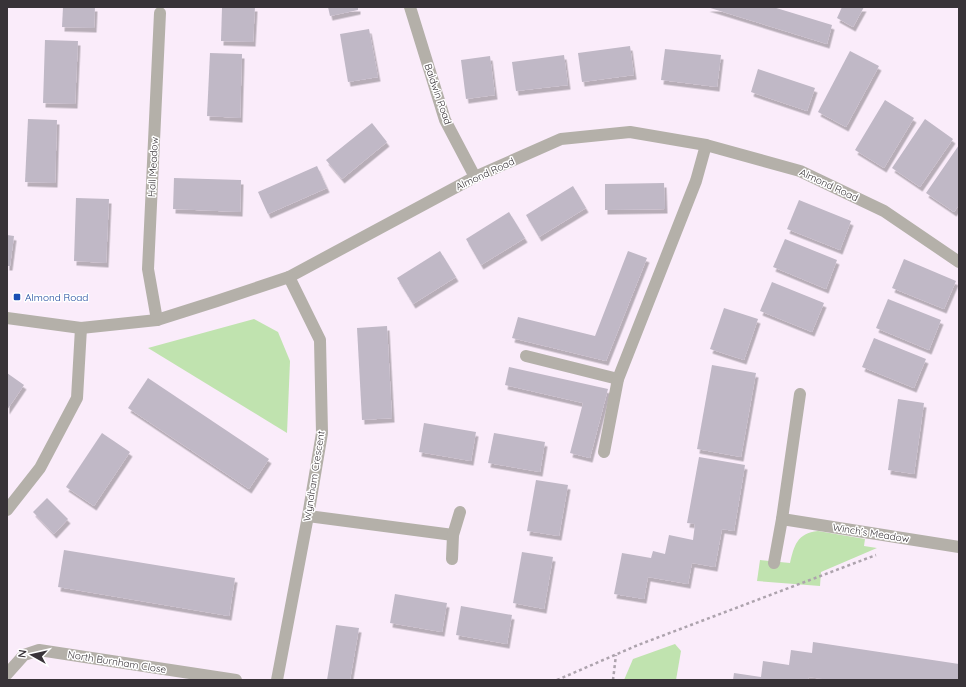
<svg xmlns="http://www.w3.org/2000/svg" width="966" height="687" viewBox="0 0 966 687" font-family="Quicksand,sans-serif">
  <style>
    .green { fill: #c0e3af }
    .building { fill: #c0b8c6; filter: url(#shadow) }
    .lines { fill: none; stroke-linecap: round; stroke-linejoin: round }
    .path { stroke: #ada3ad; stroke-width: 2.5; stroke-dasharray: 3 3; stroke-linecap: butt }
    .minor { stroke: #b4b0a9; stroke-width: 12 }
    .transit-dot { fill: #1a4fb4; stroke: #fff; stroke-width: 1.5 }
    .labels { text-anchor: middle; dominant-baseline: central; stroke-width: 3; stroke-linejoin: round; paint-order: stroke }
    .street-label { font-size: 10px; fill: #383338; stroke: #fff }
    .transit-label { font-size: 10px; fill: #164399; stroke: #fff; text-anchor: start }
  </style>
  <defs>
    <filter id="shadow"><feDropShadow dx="2.5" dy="4.5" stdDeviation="0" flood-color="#0004"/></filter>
  </defs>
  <rect width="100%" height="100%" fill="#faecfa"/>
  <g class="green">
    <path d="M 254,319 L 278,332 L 290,361 L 287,433 L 148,348 Z"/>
    <path d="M 818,531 L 865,539 L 864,546 L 877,548 L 821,572 L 820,586 L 757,581 L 760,560 L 790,563 C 794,546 797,533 818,531 Z"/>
    <path d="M 675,644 L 681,651 L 676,680 L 624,680 L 633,659 Z"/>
  </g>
  <g class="building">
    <path d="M 63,7 L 95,7 L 94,28 L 62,27 Z"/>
    <path d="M 222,7 L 255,7 L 253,42 L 221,41 Z"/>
    <path d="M 328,7 L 358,7 L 358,10 L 330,16 Z"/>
    <path d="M 707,7 L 773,7 L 832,25 L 827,44 Z"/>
    <path d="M 842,7 L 864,7 L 853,27 L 837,18 Z"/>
    <path d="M 369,29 L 378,77 L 348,82 L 340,34 Z"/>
    <path d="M 45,40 L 78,41 L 75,104 L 43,103 Z"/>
    <path d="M 630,46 L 634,75 L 582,82 L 578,53 Z"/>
    <path d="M 665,49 L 721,55 L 717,87 L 661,80 Z"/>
    <path d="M 850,51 L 879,66 L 846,127 L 818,112 Z"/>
    <path d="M 210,53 L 242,54 L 240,118 L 207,116 Z"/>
    <path d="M 564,55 L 568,85 L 516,91 L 512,62 Z"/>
    <path d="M 490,56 L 495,95 L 466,99 L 461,60 Z"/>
    <path d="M 758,69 L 815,88 L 807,111 L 751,92 Z"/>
    <path d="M 885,100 L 914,118 L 884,168 L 855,150 Z"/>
    <path d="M 28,119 L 57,120 L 55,183 L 25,182 Z"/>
    <path d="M 925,119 L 953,139 L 920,187 L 892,168 Z"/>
    <path d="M 372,123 L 387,142 L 342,179 L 326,160 Z"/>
    <path d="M 959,145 L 959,205 L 954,212 L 926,193 Z"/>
    <path d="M 317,166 L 327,188 L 268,214 L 258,192 Z"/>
    <path d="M 174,178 L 241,180 L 240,212 L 173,209 Z"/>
    <path d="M 664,183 L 665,209 L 605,210 L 605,184 Z"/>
    <path d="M 573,186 L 586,208 L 539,237 L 526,215 Z"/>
    <path d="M 76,198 L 109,199 L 106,263 L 74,261 Z"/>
    <path d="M 799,200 L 851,221 L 840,250 L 787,229 Z"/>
    <path d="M 509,212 L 525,238 L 481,265 L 466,239 Z"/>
    <path d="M 7,235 L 14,236 L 10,266 L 7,266 Z"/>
    <path d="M 785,239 L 837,260 L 826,289 L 773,267 Z"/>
    <path d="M 440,251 L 456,277 L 413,304 L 397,278 Z"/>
    <path d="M 628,251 L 647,258 L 606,361 L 512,338 L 518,317 L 595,336 Z"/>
    <path d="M 904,259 L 956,281 L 944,309 L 892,288 Z"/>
    <path d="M 772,282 L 824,303 L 812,332 L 760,311 Z"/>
    <path d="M 888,299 L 941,320 L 929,350 L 876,328 Z"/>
    <path d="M 724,308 L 758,319 L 744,360 L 710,349 Z"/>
    <path d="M 387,326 L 392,418 L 362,420 L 357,328 Z"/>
    <path d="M 874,338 L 926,359 L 914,388 L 862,367 Z"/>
    <path d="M 712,365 L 756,373 L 741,457 L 697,449 Z"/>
    <path d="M 509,367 L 608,389 L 590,458 L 570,453 L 583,403 L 505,385 Z"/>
    <path d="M 7,373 L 24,385 L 7,410 Z"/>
    <path d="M 148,378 L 269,459 L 249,489 L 128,408 Z"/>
    <path d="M 898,399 L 924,403 L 914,474 L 888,470 Z"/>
    <path d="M 424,423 L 476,432 L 471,461 L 419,452 Z"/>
    <path d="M 102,433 L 130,452 L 94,506 L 66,487 Z"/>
    <path d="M 494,433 L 545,442 L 540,472 L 488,463 Z"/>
    <path d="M 699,457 L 745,465 L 734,531 L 722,529 L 715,567 L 692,563 L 688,584 L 648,577 L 644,599 L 614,594 L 622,553 L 651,558 L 653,551 L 665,554 L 669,535 L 693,540 L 695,524 L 687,523 Z"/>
    <path d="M 536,480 L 568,485 L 559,536 L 527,531 Z"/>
    <path d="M 47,498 L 68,519 L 54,534 L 33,512 Z"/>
    <path d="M 64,550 L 235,578 L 229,616 L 58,587 Z"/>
    <path d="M 522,552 L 553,557 L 544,609 L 513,603 Z"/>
    <path d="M 395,594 L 447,603 L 442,632 L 390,623 Z"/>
    <path d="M 461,606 L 512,615 L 507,644 L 456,635 Z"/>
    <path d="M 336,625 L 359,628 L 350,680 L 327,680 Z"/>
    <path d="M 813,642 L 959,664 L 959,680 L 829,680 L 809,677 L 808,680 L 733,680 L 734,673 L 761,677 L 763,661 L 789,665 L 791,650 L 812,653 Z"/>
  </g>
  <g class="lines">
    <g class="path">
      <path d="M 557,680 L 638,645 L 876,555"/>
      <path d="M 613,680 L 616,655"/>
    </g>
    <g class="minor">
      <path d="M 410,7 L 445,120 L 475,177"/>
      <path d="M 7,318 L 81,328 L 157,320 L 217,301 L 289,277 L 475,177 L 561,139 L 630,132 L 706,145 L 800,171 L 884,211 L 959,262"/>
      <path d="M 157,320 L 148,269 L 160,13"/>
      <path d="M 526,356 L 618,379"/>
      <path d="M 604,452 L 618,379 L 696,181 L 706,145"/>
      <path d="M 7,510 L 40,468 L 77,398 L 81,328"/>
      <path d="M 308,516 L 453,535"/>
      <path d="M 782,519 L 959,547"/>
      <path d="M 452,559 L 453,535 L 460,512"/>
      <path d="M 774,563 L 782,519 L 800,394"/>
      <path d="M 7,674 L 24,655 L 39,650 L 236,680"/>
      <path d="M 277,680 L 308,516 L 322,433 L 320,340 L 289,277"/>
    </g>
  </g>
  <rect class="transit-dot" x="13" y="293" width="8" height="8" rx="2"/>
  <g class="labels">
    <g class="street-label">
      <text transform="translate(438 94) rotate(71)">Baldwin Road</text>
      <text transform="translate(153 167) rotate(-87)">Hall Meadow</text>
      <text transform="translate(485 174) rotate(-25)">Almond Road</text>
      <text transform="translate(829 185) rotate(25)">Almond Road</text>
      <text transform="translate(314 476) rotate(-81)">Wyndham Crescent</text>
      <text transform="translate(871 533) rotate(9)">Winch's Meadow</text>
      <text transform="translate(117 662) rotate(9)">North Burnham Close</text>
    </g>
    <g class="transit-label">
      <text x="25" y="297">Almond Road</text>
    </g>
  </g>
  <rect width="966" height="687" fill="none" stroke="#383338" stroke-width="16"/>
  <g transform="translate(32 655) rotate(278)" stroke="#ffffff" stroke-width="3" paint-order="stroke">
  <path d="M0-3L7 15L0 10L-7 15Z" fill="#383338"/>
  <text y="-6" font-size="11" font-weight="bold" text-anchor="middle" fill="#383338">N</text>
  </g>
</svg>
